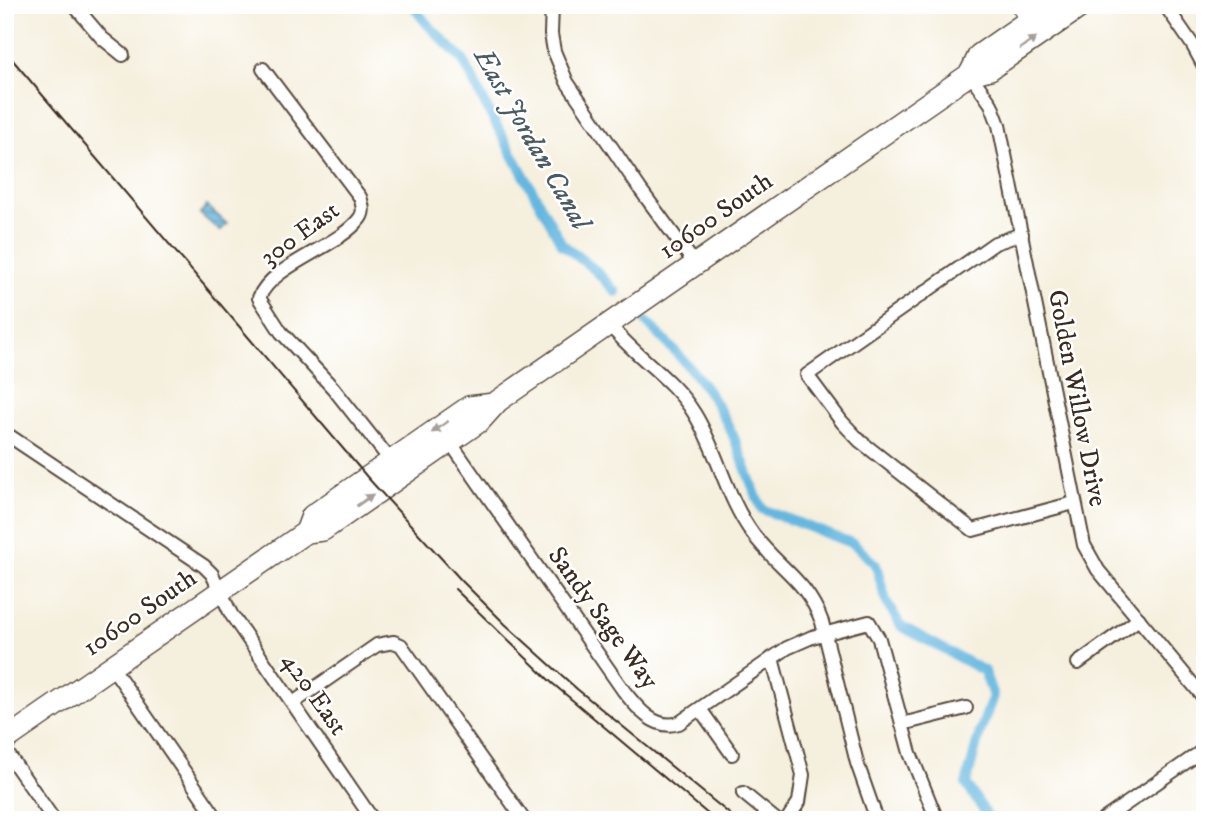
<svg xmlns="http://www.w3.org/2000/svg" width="1210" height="825" viewBox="0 0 1210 825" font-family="'IM FELL DW Pica',serif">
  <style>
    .water { fill: url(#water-rules); stroke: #50707f; stroke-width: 2 }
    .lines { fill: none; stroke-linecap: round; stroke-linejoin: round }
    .canal { stroke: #65b7e0; stroke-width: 10 }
    .street-casing { stroke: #57483b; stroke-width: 16 }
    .primary-casing { stroke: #57483b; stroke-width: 24 }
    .street { stroke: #fff; stroke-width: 12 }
    .primary { stroke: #fff; stroke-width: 21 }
    .tram { stroke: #3b2a1e; stroke-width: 2 }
    .oneway { fill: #a79f9a }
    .labels { text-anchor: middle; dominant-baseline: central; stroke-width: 5; stroke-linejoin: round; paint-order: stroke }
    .street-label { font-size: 26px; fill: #3b2a1e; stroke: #fff }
    .water-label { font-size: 28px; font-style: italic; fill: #4a5b62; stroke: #fff }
  </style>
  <defs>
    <pattern id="water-rules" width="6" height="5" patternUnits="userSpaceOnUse" patternTransform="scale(1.75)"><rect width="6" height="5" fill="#65b7e0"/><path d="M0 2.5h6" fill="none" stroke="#5495b5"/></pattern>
  </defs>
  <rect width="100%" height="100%" fill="#fff"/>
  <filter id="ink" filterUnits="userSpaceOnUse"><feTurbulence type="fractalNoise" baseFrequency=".0143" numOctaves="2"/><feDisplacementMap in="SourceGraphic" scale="14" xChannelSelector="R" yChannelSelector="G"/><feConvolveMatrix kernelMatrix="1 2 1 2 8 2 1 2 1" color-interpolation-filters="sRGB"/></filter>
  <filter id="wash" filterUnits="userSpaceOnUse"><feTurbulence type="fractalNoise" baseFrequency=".00686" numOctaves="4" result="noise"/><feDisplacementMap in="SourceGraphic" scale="28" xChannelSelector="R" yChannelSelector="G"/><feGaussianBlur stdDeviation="1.57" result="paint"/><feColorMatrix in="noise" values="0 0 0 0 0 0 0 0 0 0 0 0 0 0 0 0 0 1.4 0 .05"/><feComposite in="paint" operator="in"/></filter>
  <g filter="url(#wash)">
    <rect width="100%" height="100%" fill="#f5efdd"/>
    <path class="water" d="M 207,206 L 227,224 L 220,231 L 200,214 Z"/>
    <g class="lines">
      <g class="canal">
        <path d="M 412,5 L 427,24 L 463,60 L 487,108 L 562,244 L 595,270 L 616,292"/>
        <path d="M 646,322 C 681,356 711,388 732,433 C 743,458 750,484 762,509 L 854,544 L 876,565 L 886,601 L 901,626 L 984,671 L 993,696 L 980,732 L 966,784 L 990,820"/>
      </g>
    </g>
  </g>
  <g filter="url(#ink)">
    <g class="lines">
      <g class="street-casing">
        <g id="street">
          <path d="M 74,5 L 102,38 L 123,55"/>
          <path d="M 552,5 L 551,34 L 554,51 L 567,82 L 640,189 L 695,264"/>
          <path d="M 1017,5 L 1028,21"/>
          <path d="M 1165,5 L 1192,44 L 1205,68"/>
          <path d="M 263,69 L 360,197 C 362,204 365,211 360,218 C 339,247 271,265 259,298 L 281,332 L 333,388 L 391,461"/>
          <path d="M 970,74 L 991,104 L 999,125 L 1084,545 L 1098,570 L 1205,699"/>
          <path d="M 1022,234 L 995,243 L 807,375 L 842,422 L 860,441 L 973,530 L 1074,503"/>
          <path d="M 609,324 C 635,357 672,377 694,413 C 718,451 726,498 753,534 C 778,568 806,579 822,622 L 857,763 L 877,820"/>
          <path d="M 5,433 L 204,566 L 212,574 L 231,614 L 373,820"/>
          <path d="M 450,442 L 623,690 C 637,708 655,731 679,723 L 787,648 L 812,637 L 869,622 L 879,639 L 910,753 L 937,820"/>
          <path d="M 772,658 L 803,775 L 799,802 L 787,820"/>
          <path d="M 1078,663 L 1139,619"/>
          <path d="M 112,667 L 218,820"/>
          <path d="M 293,703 L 377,645 L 394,642 L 401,645 L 524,820"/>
          <path d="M 700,709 L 732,754"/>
          <path d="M 902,724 L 966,708"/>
          <path d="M 5,750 L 54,820"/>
          <path d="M 743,793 L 776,820"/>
          <path d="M 1103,820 L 1205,749"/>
        </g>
      </g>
      <g class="primary-casing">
        <g id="primary">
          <path d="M 970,74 L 979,55 L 1051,5"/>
          <path d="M 306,532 L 312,516 L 469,407 L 494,404"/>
          <path d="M 5,740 L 306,532 L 323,530 L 480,421 L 498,401 L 970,74 L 990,69 L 1083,5"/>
        </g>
      </g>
      <use href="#street" class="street"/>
      <use href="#primary" class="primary"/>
      <g class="tram">
        <path d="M 5,51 L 368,478 L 462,581 L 505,624 L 577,689 L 737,820"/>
        <path d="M 455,589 L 552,683 L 715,820"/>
      </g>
    </g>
    <defs><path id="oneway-solid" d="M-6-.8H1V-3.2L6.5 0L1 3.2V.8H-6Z" transform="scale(1.75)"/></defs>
    <g class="oneway">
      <use href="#oneway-solid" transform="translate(1028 43) rotate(-35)"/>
      <use href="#oneway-solid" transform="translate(440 427) rotate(145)"/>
      <use href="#oneway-solid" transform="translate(365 500) rotate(-35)"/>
    </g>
  </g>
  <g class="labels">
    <g class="street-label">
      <text transform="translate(716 216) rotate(-35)">10600 South</text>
      <text transform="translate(300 234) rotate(-36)">300 East</text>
      <text transform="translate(1077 398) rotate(79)">Golden Willow Drive</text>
      <text transform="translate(140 613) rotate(-35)">10600 South</text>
      <text transform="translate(603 618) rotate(54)">Sandy Sage Way</text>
      <text transform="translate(314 694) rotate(55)">420 East</text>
    </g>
    <g class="water-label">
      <text transform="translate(532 139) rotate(60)">East Jordan Canal</text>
    </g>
  </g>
  <rect width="1210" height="825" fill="none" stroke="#fff" stroke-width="28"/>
</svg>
